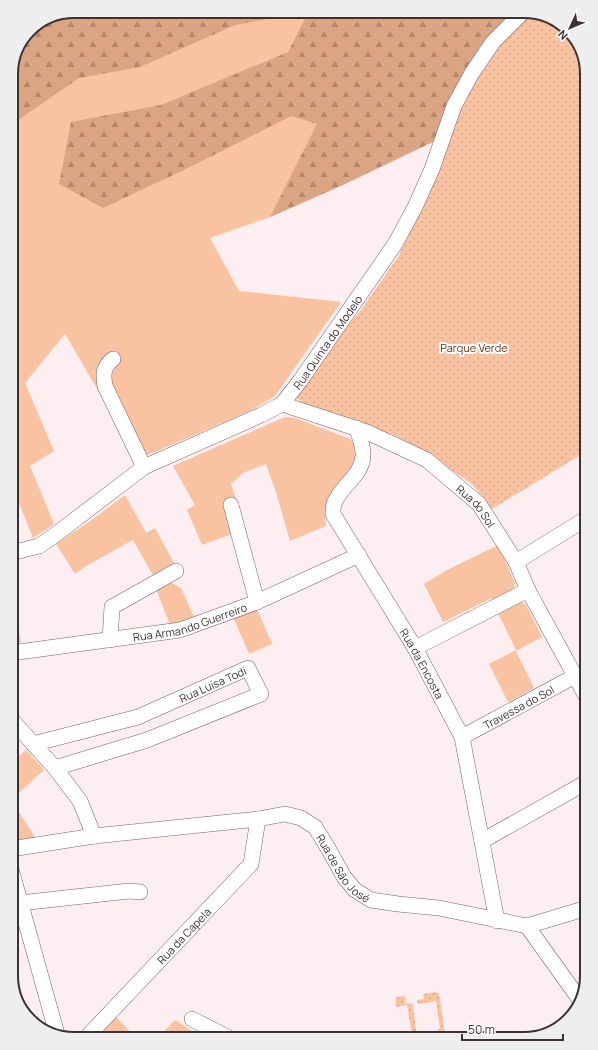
<svg xmlns="http://www.w3.org/2000/svg" width="598" height="1050" viewBox="0 0 598 1050" font-family="Manrope,sans-serif">
  <style>
    .grass { fill: #f9c2a1 }
    .forest { fill: url(#forest-firs) }
    .park { fill: url(#park-dots) }
    .lines { fill: none; stroke-linecap: round; stroke-linejoin: round }
    .minor-casing { stroke: #7d6067; stroke-width: 16 }
    .minor { stroke: #fff; stroke-width: 15 }
    .labels { text-anchor: middle; dominant-baseline: central; stroke-width: 4; stroke-linejoin: round; paint-order: stroke }
    .street-label { font-size: 11px; fill: #3d3033; stroke: #fff }
    .park-label { font-size: 11px; fill: #64320d; stroke: #fff }
    .rim { fill: none; stroke: #3d3033; stroke-width: 2 }
  </style>
  <defs>
    <pattern id="forest-firs" width="22" height="20" patternUnits="userSpaceOnUse"><rect width="22" height="20" fill="#dba584"/><path d="M5 1l3.5 6h-7zM16 11l3.5 6h-7z" fill="#b3876d"/></pattern>
    <pattern id="park-dots" width="8" height="8" patternUnits="userSpaceOnUse"><rect width="8" height="8" fill="#f9c2a1"/><path d="M2 2h.1M6 6h.1" fill="none" stroke="#d6a78b" stroke-width="1.8" stroke-linecap="round"/></pattern>
  </defs>
  <rect width="100%" height="100%" fill="#fceef1"/>
  <g class="grass">
    <path d="M 74,11 L 515,11 L 343,185 L 270,217 L 210,238 L 239,291 L 341,302 L 275,396 L 248,412 L 138,459 L 65,334 L 25,383 L 54,451 L 30,466 L 54,524 L 33,538 L 11,483 L 11,70 L 30,29 Z"/>
    <path d="M 285,417 L 295,418 L 350,439 L 358,448 L 354,464 L 336,486 L 329,498 L 325,510 L 326,526 L 290,541 L 276,492 L 266,464 L 243,473 L 231,484 L 237,502 L 232,534 L 202,545 L 187,510 L 195,505 L 173,466 Z"/>
    <path d="M 125,495 L 146,533 L 155,528 L 175,565 L 154,577 L 133,540 L 86,566 L 75,574 L 56,544 L 89,522 Z"/>
    <path d="M 498,545 L 515,583 L 512,591 L 494,601 L 492,598 L 443,622 L 424,584 L 445,571 Z"/>
    <path d="M 169,582 L 181,588 L 194,617 L 170,625 L 156,589 Z"/>
    <path d="M 520,601 L 526,605 L 542,637 L 516,651 L 534,688 L 508,702 L 489,664 L 516,650 L 497,611 Z"/>
    <path d="M 14,604 L 21,642 L 11,643 L 11,605 Z"/>
    <path d="M 257,609 L 272,644 L 249,654 L 234,619 Z"/>
    <path d="M 26,750 L 44,770 L 11,800 L 35,837 L 30,840 L 11,844 L 11,763 Z"/>
    <path d="M 116,1017 L 137,1039 L 104,1039 L 101,1034 Z"/>
    <path d="M 175,1020 L 200,1036 L 209,1031 L 222,1039 L 157,1039 Z"/>
  </g>
  <path class="forest" d="M 74,11 L 516,11 L 437,140 L 343,185 L 270,217 L 317,124 L 291,116 L 186,169 L 103,208 L 59,184 L 71,122 L 161,105 L 288,52 L 309,11 L 235,25 L 140,67 L 79,78 L 11,125 L 11,70 L 30,29 Z"/>
  <g class="park">
    <path d="M 530,12 L 559,22 L 581,46 L 587,74 L 587,451 L 492,509 L 472,484 L 419,448 L 392,434 L 372,429 L 304,405 L 297,398 L 301,385 L 333,343 L 361,310 L 398,257 L 417,218 L 458,109 L 498,43 Z"/>
    <path d="M 436,992 L 436,993 L 439,993 L 445,1034 L 428,1036 L 427,1033 L 436,1032 L 440,1028 L 436,1001 L 418,1004 L 417,1000 L 424,999 L 423,994 Z"/>
    <path d="M 405,996 L 406,1004 L 411,1003 L 413,1005 L 417,1038 L 415,1035 L 414,1035 L 415,1038 L 396,1039 L 395,1037 L 412,1034 L 407,1005 L 396,1007 L 396,997 Z"/>
  </g>
  <g class="lines">
    <g class="minor-casing">
      <g id="minor">
        <path d="M 113,359 C 103,367 103,374 105,386 L 144,467"/>
        <path id="s1" d="M 282,404 L 367,432 L 427,460 L 479,504 L 516,562 L 528,590 L 587,698"/>
        <path id="s2" d="M 357,428 C 359,437 364,447 363,456 C 362,476 340,486 334,504 C 333,507 333,511 333,514 L 415,648 L 462,737 L 497,921"/>
        <path d="M 231,505 L 257,602"/>
        <path id="s3" d="M 11,553 L 39,546 L 55,535 L 144,467 L 261,415 L 282,404 L 300,381 L 395,244 L 415,207 L 432,169 L 454,106 L 472,73 L 493,42 L 524,11"/>
        <path d="M 516,562 L 587,518"/>
        <path d="M 110,640 L 112,607 L 176,571"/>
        <path d="M 415,648 L 528,590"/>
        <path id="s4" d="M 11,653 L 180,630 L 257,602 L 359,555"/>
        <path d="M 11,719 L 55,768 L 80,801 L 94,836"/>
        <path id="s5" d="M 462,737 L 575,676"/>
        <path id="s6" d="M 33,744 L 138,717 L 248,668 L 261,694 L 147,740 L 55,768"/>
        <path d="M 482,841 L 587,782"/>
        <path id="s7" d="M 11,849 L 94,836 L 258,819 L 285,814 L 301,818 L 315,827 L 328,848 L 344,877 L 355,890 L 371,900 L 398,904 L 439,908 L 527,926 L 587,908"/>
        <path d="M 11,869 L 57,1034"/>
        <path d="M 20,903 L 129,891 L 140,892"/>
        <path d="M 527,926 L 580,1000"/>
        <path d="M 192,1019 L 231,1039"/>
        <path id="s8" d="M 85,1039 L 251,864 L 258,819"/>
      </g>
    </g>
    <use href="#minor" class="minor"/>
  </g>
  <g class="labels">
    <g class="street-label">
      <text stroke="none"><textPath href="#s3" startOffset="389">Rua Quinta do Modelo</textPath></text>
      <text stroke="none"><textPath href="#s1" startOffset="223">Rua do Sol</textPath></text>
      <text stroke="none"><textPath href="#s4" startOffset="182">Rua Armando Guerreiro</textPath></text>
      <text stroke="none"><textPath href="#s2" startOffset="270">Rua da Encosta</textPath></text>
      <text stroke="none"><textPath href="#s6" startOffset="190">Rua Luísa Todi</textPath></text>
      <text stroke="none"><textPath href="#s5" startOffset="64">Travessa do Sol</textPath></text>
      <text stroke="none"><textPath href="#s7" startOffset="360">Rua de São José</textPath></text>
      <text stroke="none"><textPath href="#s8" startOffset="143">Rua da Capela</textPath></text>
    </g>
    <g class="park-label">
      <text x="474" y="347">Parque Verde</text>
    </g>
  </g>
  <path d="M0 0H598V1050H0ZM74 18H524A56 56 0 0 1 580 74V976A56 56 0 0 1 524 1032H74A56 56 0 0 1 18 976V74A56 56 0 0 1 74 18Z" fill="#efeeef" fill-rule="evenodd"/>
  <path class="rim" d="M74 18H524A56 56 0 0 1 580 74V976A56 56 0 0 1 524 1032H74A56 56 0 0 1 18 976V74A56 56 0 0 1 74 18Z"/>
  <g transform="translate(570 28) rotate(226)" stroke="#ffffff" stroke-width="3" paint-order="stroke">
  <path d="M0-3L7 15L0 10L-7 15Z" fill="#3d3033"/>
  <text y="-6" font-size="11" font-weight="bold" text-anchor="middle" fill="#3d3033">N</text>
  </g>
  <path d="M462 1034v6h101v-6" fill="none" stroke="#3d3033" stroke-width="2"/>
  <text x="468" y="1034" font-size="12" fill="#3d3033" stroke="#ffffff" stroke-width="3" paint-order="stroke">50 m</text>
</svg>
